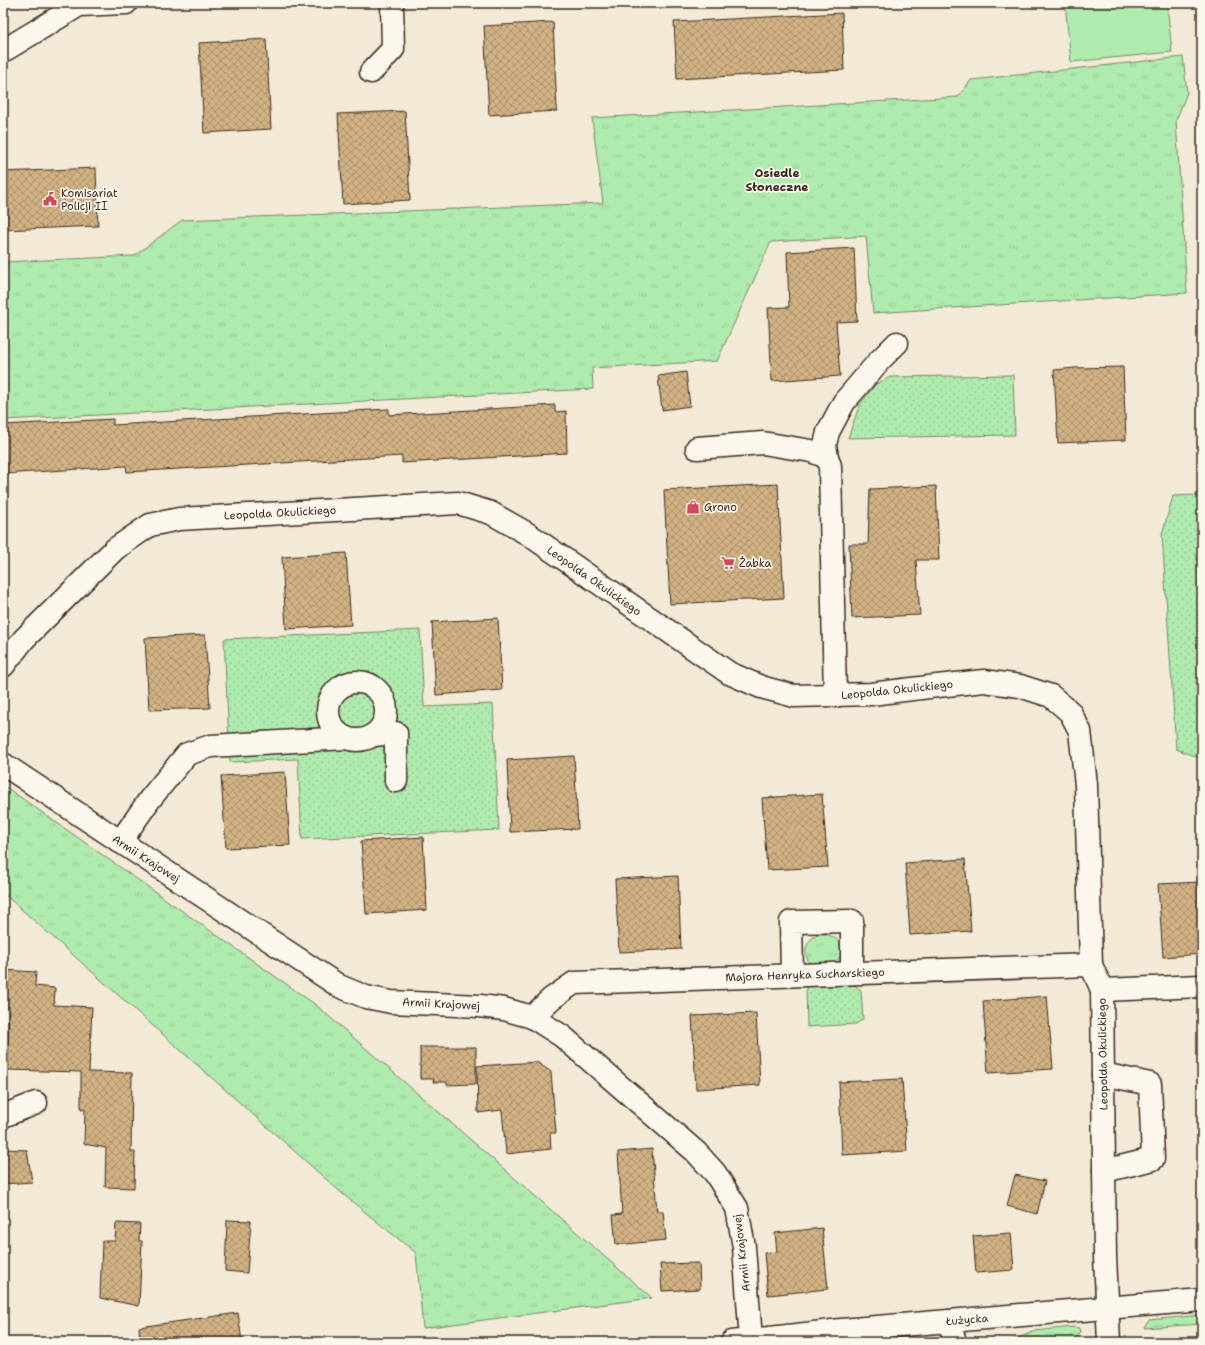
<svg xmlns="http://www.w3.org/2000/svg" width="1205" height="1345" viewBox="0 0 1205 1345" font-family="'Shantell Sans',sans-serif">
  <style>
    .grass { fill: url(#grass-tufts); stroke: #758a66 }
    .park { fill: url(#park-dots); stroke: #758a66 }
    .pitch { fill: #afeaae; stroke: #758a66 }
    .building { fill: url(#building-cross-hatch); stroke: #3b2a1e }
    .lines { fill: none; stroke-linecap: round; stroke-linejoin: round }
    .minor-casing { stroke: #3b2a1e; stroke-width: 25 }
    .major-casing { stroke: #3b2a1e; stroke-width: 25 }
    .minor { stroke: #fbf7ec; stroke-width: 22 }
    .major { stroke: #fbf7ec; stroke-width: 22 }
    .labels { text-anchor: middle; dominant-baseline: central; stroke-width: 3.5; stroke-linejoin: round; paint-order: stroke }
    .poi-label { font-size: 11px; fill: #3b2a1e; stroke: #fbf7ec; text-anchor: start }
    .street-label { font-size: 11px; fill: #3b2a1e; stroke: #fbf7ec }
    .neighbourhood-label { font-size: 12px; font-weight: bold; fill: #3b2a1e; stroke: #fbf7ec }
  </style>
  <defs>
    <pattern id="grass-tufts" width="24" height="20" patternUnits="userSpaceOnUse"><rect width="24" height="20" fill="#afeaae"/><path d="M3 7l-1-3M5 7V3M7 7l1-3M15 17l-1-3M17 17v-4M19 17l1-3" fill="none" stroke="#97c995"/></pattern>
    <pattern id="park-dots" width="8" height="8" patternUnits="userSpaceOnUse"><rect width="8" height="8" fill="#afeaae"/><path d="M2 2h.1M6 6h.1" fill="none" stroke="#97c995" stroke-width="1.8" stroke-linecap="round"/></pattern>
    <pattern id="building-cross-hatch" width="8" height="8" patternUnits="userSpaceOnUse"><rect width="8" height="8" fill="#d1b284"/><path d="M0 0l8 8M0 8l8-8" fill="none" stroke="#ab916b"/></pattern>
  </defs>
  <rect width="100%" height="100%" fill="#f3e9d7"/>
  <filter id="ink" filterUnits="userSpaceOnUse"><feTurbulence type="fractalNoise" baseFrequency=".025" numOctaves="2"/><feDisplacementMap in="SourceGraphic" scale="8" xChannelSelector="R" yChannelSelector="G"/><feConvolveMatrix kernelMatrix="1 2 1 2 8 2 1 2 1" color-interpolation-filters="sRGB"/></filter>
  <g filter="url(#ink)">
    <g class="grass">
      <path d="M 1183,57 L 1187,93 L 1176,120 L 1187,293 L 873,313 L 866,236 L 771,242 L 717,361 L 592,368 L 593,389 L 3,420 L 3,262 L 134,256 L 182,220 L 603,203 L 592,118 L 958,97 L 971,80 Z"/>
      <path d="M 3,785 L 316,1005 L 652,1298 L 423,1328 L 416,1253 L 345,1196 L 3,893 Z"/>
      <path d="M 820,934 C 840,933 848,951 834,966 L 812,966 C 801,954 805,939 820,934 Z"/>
      <path d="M 1202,1315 L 1202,1324 L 1144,1328 L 1149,1320 Z"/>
      <path d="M 1072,1327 L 1079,1328 L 1080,1331 L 1078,1336 L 1070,1342 L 1009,1342 L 1035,1331 Z"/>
    </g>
    <g class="park">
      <path d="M 1013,375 L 1015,435 L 848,438 L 860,404 L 876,384 L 890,377 Z"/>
      <path d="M 1202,495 L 1202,759 L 1176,749 L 1162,534 L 1173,496 Z"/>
      <path d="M 420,630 L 424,707 L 493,704 L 499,830 L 302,839 L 298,759 L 230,762 L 224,639 Z"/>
      <path d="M 851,983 L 861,990 L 863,1019 L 856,1024 L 807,1027 L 806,985 Z"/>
    </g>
    <path class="pitch" d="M 1065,3 L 1167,3 L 1172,52 L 1071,62 Z"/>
    <g class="building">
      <path d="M 842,13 L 844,70 L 677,79 L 674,22 Z"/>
      <path d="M 553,22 L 557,111 L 489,115 L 484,26 Z"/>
      <path d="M 266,39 L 271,129 L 204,133 L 199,43 Z"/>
      <path d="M 405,111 L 410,200 L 343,204 L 338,114 Z"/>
      <path d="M 96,168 L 98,226 L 3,230 L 3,172 Z"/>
      <path d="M 854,248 L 857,321 L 836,322 L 840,376 L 772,381 L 768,308 L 789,307 L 787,252 Z"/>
      <path d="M 1123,367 L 1126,440 L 1058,443 L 1054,370 L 1075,368 Z"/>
      <path d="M 686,372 L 690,406 L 662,410 L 658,376 Z"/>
      <path d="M 555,405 L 555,412 L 566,411 L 567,453 L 402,463 L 402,456 L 127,472 L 126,466 L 3,474 L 3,425 L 113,419 L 113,425 L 389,409 L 389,415 Z"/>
      <path d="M 778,484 L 784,598 L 670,604 L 664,490 Z"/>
      <path d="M 936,486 L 939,560 L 916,560 L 920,615 L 852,618 L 849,544 L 868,544 L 870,489 Z"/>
      <path d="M 346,553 L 351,625 L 286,629 L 282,557 Z"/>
      <path d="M 498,618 L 502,690 L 436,695 L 432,622 Z"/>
      <path d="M 205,635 L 210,708 L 149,710 L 145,638 Z"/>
      <path d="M 574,756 L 578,829 L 510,832 L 507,760 Z"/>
      <path d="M 285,772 L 290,845 L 226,848 L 221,776 Z"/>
      <path d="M 822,794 L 828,867 L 767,870 L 762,798 Z"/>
      <path d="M 423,837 L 427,910 L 366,914 L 361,841 Z"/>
      <path d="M 965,859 L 971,931 L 910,935 L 905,863 Z"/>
      <path d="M 678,876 L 681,949 L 619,952 L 615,879 Z"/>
      <path d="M 1202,882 L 1202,954 L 1163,957 L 1158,884 Z"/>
      <path d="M 3,970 L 36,972 L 35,986 L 55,988 L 54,1005 L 92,1007 L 89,1072 L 132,1073 L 131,1152 L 135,1152 L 134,1188 L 105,1187 L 106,1148 L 84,1144 L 85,1109 L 81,1109 L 81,1072 L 7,1070 L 9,1007 L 3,1007 Z"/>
      <path d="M 1047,996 L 1053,1069 L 988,1073 L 983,1001 Z"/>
      <path d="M 756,1013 L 760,1085 L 696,1089 L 692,1016 Z"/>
      <path d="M 420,1047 L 476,1047 L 476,1084 L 447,1085 L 447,1082 L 433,1082 L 434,1079 L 420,1079 Z"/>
      <path d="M 537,1062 L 551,1072 L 556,1133 L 550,1133 L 551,1149 L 506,1154 L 502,1110 L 478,1113 L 477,1066 Z"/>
      <path d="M 902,1079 L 907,1151 L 842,1155 L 839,1082 Z"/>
      <path d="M 3,1149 L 27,1150 L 32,1182 L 3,1184 Z"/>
      <path d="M 652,1149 L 657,1211 L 663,1211 L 666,1240 L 616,1245 L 613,1215 L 622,1214 L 618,1152 Z"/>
      <path d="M 1015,1175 L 1045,1181 L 1037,1214 L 1007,1206 Z"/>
      <path d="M 227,1220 L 251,1221 L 247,1273 L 225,1271 Z"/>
      <path d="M 116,1223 L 140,1224 L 139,1241 L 142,1241 L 139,1306 L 100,1298 L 102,1241 L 115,1241 Z"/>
      <path d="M 822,1228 L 828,1289 L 768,1295 L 764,1253 L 777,1252 L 775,1233 Z"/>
      <path d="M 1011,1233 L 1014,1270 L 976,1273 L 973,1236 Z"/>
      <path d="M 699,1263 L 700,1289 L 662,1291 L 660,1264 Z"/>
      <path d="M 238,1313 L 242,1342 L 140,1342 L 139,1327 Z"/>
    </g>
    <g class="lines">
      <g class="minor-casing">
        <g id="minor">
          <path d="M 3,51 L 79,5 L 126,3"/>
          <path d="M 371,72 L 393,49 L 392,3"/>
          <path d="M 697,448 L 763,443 L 811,451 L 827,457 L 830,466 L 835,696"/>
          <path d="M 827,457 L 825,445 L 828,432 L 844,402 L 879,361 L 897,343"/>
          <path d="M 3,666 L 24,639 L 115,549 L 150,525 L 179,519 L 458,503 L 491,513 L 528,534 L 729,673 L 761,687 L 794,696 L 871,694 L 937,686 L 984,681 L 1020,686 L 1051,696 L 1070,712 L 1080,731 L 1086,785 L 1091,965 L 1102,990 L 1105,1257 L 1109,1342"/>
          <circle cx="357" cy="711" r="29"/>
          <path d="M 373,735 L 396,733 L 396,781"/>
          <path d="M 3,764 L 339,986 L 366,997 L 391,1002 L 480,1006 L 504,1009 L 532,1017 L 562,1036 L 696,1152 L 715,1173 L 737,1208 L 744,1247 L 751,1340"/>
          <path d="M 120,842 L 150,799 L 187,754 L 211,746 L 346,738"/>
          <path d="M 792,975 L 791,922 L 852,921 L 852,973"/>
          <path d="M 1102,990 L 1202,986"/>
          <path d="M 532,1017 L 551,999 L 574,983 L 1091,965"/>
          <path d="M 1103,1074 L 1150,1084 L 1153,1159 L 1104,1171"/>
          <path d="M 3,1116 L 36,1103"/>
          <path d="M 949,1321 L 955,1342"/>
        </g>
      </g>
      <g class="major-casing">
        <path id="major" d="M 732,1342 L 841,1330 L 1202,1300"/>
      </g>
      <use href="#minor" class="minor"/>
      <use href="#major" class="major"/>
    </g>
  </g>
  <defs>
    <g id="civic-bare" transform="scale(1.08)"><path d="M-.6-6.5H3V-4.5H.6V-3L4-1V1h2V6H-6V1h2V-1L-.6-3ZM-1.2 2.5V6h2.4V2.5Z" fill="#d1495b" stroke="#fbf7ec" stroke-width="2.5" paint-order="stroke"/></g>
    <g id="shop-bare" transform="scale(1.08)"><path d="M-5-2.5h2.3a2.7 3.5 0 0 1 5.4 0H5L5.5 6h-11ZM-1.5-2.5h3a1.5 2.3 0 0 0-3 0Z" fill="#d1495b" stroke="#fbf7ec" stroke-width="2.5" paint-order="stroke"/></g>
    <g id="supermarket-bare" transform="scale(1.08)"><path d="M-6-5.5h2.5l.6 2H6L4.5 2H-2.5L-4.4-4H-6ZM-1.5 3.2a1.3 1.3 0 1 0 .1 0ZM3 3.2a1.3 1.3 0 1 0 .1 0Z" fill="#d1495b" stroke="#fbf7ec" stroke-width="2.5" paint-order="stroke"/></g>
  </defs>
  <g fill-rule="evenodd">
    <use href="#civic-bare" x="50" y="199"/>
    <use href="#shop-bare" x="693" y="507"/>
    <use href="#supermarket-bare" x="728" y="563"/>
  </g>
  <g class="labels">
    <g class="poi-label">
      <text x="61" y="193">Komisariat<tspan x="61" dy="13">Policji II</tspan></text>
      <text x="704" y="507">Grono</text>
      <text x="739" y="563">Żabka</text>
    </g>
    <g class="street-label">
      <text transform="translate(280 513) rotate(-3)">Leopolda Okulickiego</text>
      <text transform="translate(594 581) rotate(35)">Leopolda Okulickiego</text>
      <text transform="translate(897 690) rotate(-6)">Leopolda Okulickiego</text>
      <text transform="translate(146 859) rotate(33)">Armii Krajowej</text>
      <text transform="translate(805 975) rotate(-2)">Majora Henryka Sucharskiego</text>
      <text transform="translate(441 1004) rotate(3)">Armii Krajowej</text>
      <text transform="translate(1103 1054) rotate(-91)">Leopolda Okulickiego</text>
      <text transform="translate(742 1253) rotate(-97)">Armii Krajowej</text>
      <text transform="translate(967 1320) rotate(-5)">Łużycka</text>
    </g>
    <g class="neighbourhood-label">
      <text x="777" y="173">Osiedle<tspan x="777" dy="14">Słoneczne</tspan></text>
    </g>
  </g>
  <rect width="1205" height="1345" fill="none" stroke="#fbf7ec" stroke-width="16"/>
  <rect x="8" y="8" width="1189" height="1329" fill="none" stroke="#3b2a1e" stroke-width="1.5" filter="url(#ink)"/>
</svg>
